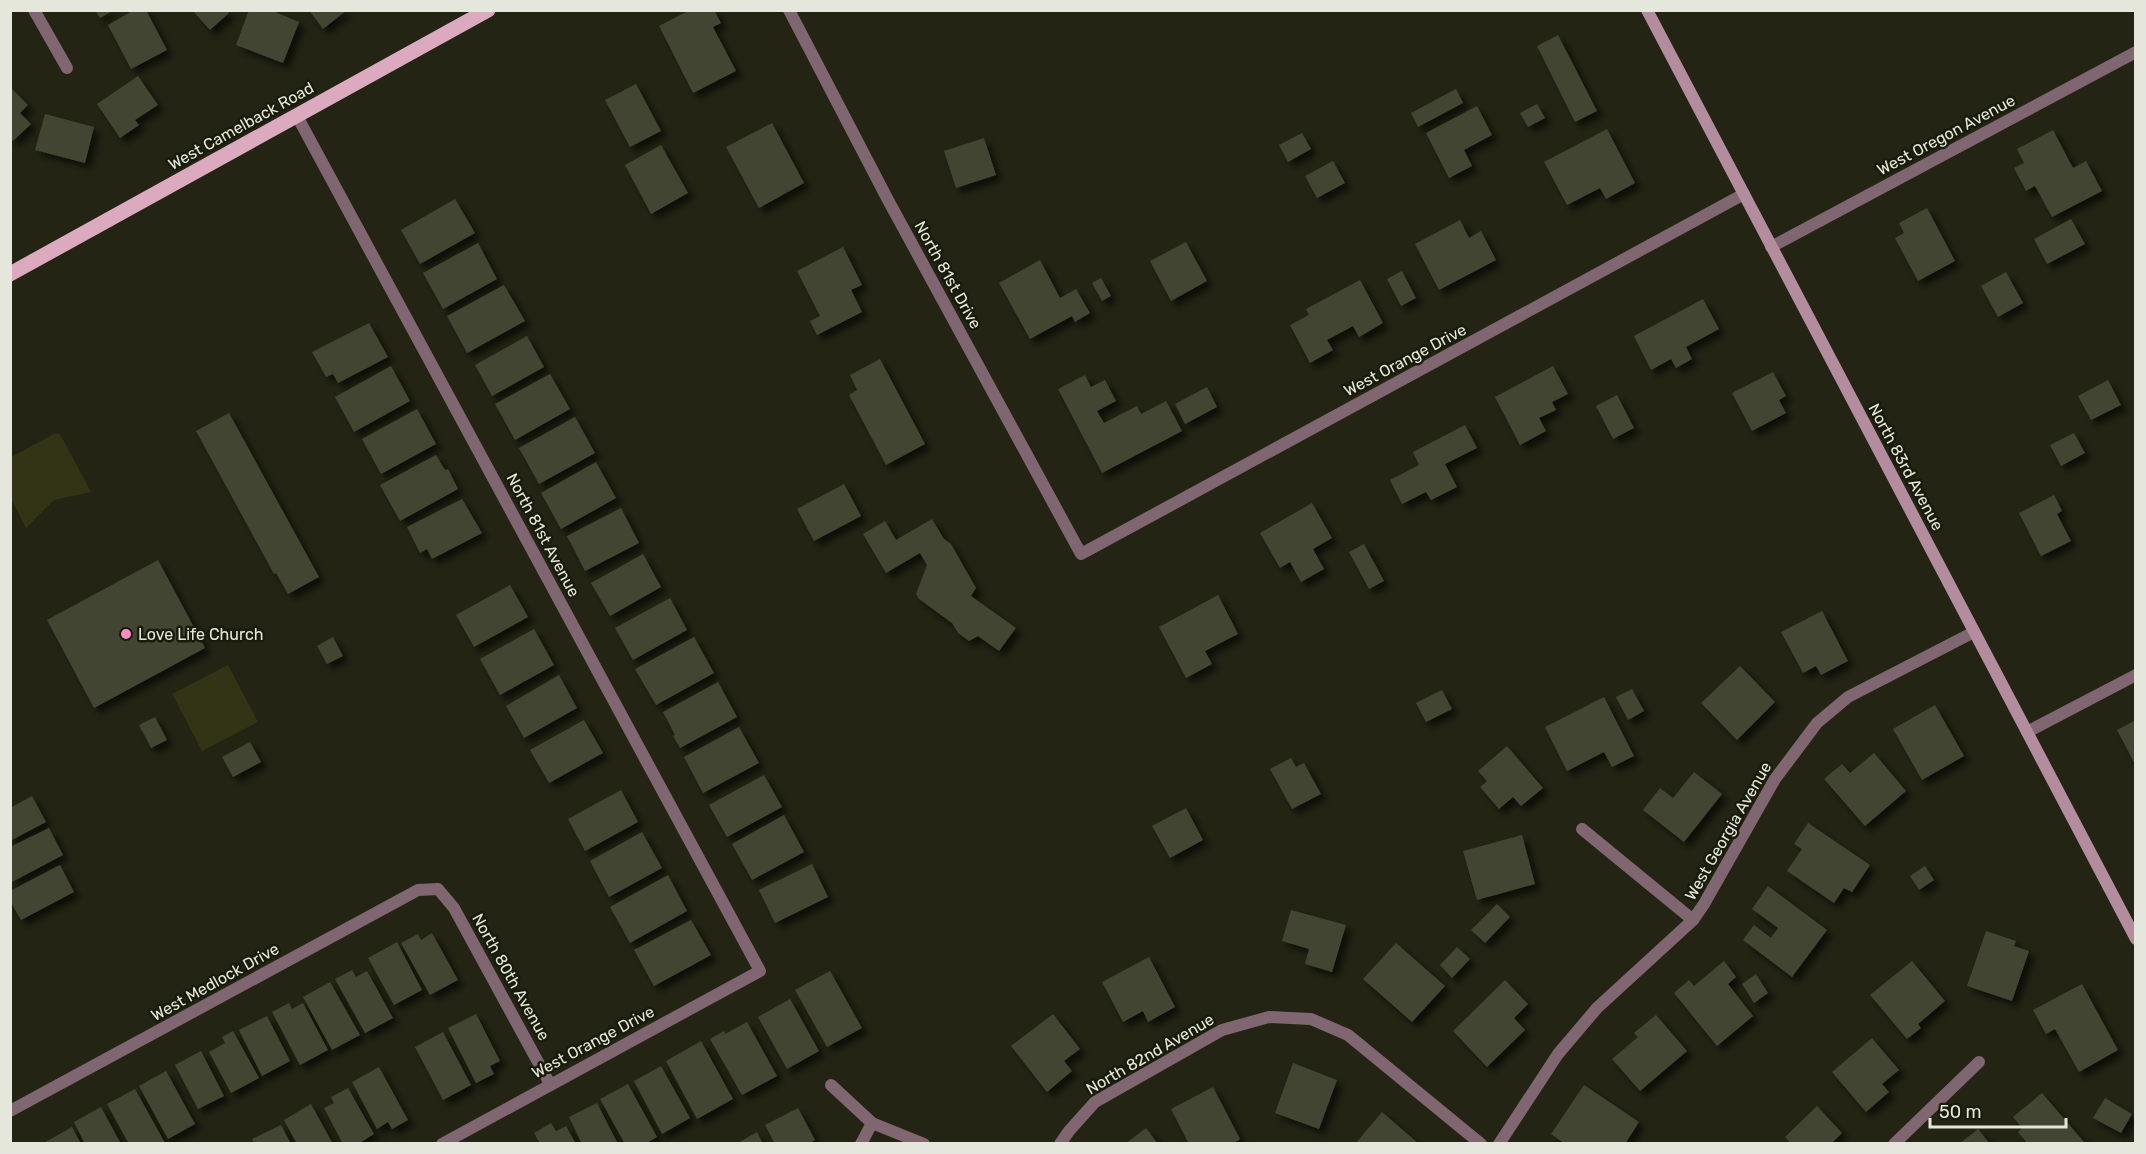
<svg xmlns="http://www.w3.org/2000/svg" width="2146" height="1154" viewBox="0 0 2146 1154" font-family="Rubik,sans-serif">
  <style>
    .green { fill: #323415 }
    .building { fill: #434533; filter: url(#shadow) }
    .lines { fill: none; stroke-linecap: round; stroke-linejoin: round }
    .street { stroke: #7f6670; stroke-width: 12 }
    .secondary { stroke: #b38c9d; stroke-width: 12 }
    .primary { stroke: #dcaabf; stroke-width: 15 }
    .poi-dot { fill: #fc8fc2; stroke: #191b0b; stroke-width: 2 }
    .labels { text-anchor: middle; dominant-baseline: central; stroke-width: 5; stroke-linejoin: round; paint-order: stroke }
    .street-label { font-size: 16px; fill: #e5e7dc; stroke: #191b0b }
    .poi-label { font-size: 16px; fill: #e5e7dc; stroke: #191b0b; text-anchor: start }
  </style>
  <defs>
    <filter id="shadow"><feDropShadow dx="5.5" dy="5.5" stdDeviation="3" flood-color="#0009"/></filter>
  </defs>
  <rect width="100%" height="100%" fill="#232414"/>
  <g class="green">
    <path d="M 54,434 L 60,434 L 91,492 L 54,500 L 26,528 L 11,499 L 11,457 Z"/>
    <path d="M 228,665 L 258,722 L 202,751 L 172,694 Z"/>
  </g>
  <g class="building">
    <path d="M 95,10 L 114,10 L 100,18 Z"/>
    <path d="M 134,10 L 146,10 L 167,50 L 131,69 L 108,25 Z"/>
    <path d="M 192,10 L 227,10 L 229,13 L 210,30 Z"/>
    <path d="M 249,10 L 270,10 L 299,22 L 283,63 L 236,45 Z"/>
    <path d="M 309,10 L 347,10 L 323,29 Z"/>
    <path d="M 690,10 L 714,10 L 721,23 L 713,27 L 736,71 L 693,93 L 659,26 Z"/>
    <path d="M 1558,35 L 1597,111 L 1575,122 L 1537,46 Z"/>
    <path d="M 138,76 L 158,105 L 135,120 L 139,125 L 120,138 L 97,104 Z"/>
    <path d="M 636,84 L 661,131 L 630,147 L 605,100 Z"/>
    <path d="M 12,89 L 28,105 L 20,113 L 31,124 L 13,141 L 10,138 Z"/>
    <path d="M 1456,89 L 1463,103 L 1418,127 L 1411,113 Z"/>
    <path d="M 1537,104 L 1545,118 L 1528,127 L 1520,113 Z"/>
    <path d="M 1477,106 L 1492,135 L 1464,150 L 1472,166 L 1449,178 L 1426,133 Z"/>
    <path d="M 45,114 L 94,127 L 85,163 L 35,150 Z"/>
    <path d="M 772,123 L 804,183 L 759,208 L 726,147 Z"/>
    <path d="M 1607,129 L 1635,183 L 1606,199 L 1600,188 L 1567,205 L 1544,162 Z"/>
    <path d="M 2053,130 L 2073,168 L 2086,161 L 2102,191 L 2052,217 L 2035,186 L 2026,191 L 2014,168 L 2024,163 L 2017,149 Z"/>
    <path d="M 1302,133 L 1311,149 L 1288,162 L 1279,145 Z"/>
    <path d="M 984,138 L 996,175 L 956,188 L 944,151 Z"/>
    <path d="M 661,145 L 688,193 L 651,214 L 625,165 Z"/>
    <path d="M 1333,161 L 1345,183 L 1317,198 L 1305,176 Z"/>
    <path d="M 455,199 L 475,233 L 420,264 L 401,230 Z"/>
    <path d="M 1927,208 L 1955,261 L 1918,281 L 1895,238 L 1904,233 L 1899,223 Z"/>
    <path d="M 2071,219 L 2085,244 L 2047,264 L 2034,239 Z"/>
    <path d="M 1460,220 L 1469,238 L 1481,231 L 1496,260 L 1439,290 L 1415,244 Z"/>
    <path d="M 1186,242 L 1207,281 L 1171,301 L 1150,261 Z"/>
    <path d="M 478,243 L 497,279 L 443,309 L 423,273 Z"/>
    <path d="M 843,247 L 862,285 L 851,290 L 862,312 L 817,335 L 810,321 L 820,316 L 797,271 Z"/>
    <path d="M 1040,260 L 1060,298 L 1076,289 L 1090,313 L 1075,322 L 1072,316 L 1030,339 L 999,283 Z"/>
    <path d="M 1402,271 L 1416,298 L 1401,306 L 1387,279 Z"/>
    <path d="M 2006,272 L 2023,303 L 1998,317 L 1981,286 Z"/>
    <path d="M 1101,278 L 1111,296 L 1102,301 L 1092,283 Z"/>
    <path d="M 1360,280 L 1383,323 L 1359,337 L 1353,326 L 1327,340 L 1333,350 L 1310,363 L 1290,325 L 1309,315 L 1306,309 Z"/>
    <path d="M 504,285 L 525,321 L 467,353 L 447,316 Z"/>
    <path d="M 1703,299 L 1719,329 L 1686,347 L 1692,359 L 1676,368 L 1671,359 L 1651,370 L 1634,336 Z"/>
    <path d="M 369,323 L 388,357 L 338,383 L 333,374 L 326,377 L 312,352 Z"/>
    <path d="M 527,336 L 544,367 L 492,396 L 475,365 Z"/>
    <path d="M 880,359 L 925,444 L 886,465 L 849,395 L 857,390 L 850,375 Z"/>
    <path d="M 391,366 L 410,401 L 354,432 L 335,397 Z"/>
    <path d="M 1553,366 L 1568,394 L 1552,402 L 1556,410 L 1539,418 L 1546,431 L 1520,445 L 1495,397 Z"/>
    <path d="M 1773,372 L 1786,396 L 1779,400 L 1786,413 L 1752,431 L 1732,393 Z"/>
    <path d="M 550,374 L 570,409 L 515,440 L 495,404 Z"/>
    <path d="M 1085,375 L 1091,387 L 1105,380 L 1116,401 L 1097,411 L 1104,423 L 1137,406 L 1141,414 L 1166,401 L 1182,431 L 1102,473 L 1058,389 Z"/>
    <path d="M 2108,380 L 2121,405 L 2091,420 L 2078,396 Z"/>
    <path d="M 1207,387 L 1217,407 L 1185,424 L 1175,404 Z"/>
    <path d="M 1617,395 L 1634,428 L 1613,439 L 1596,406 Z"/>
    <path d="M 417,409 L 436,444 L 381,474 L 362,439 Z"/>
    <path d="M 229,413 L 319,577 L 288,594 L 276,573 L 274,574 L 196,431 Z"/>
    <path d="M 575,417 L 595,453 L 539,484 L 519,448 Z"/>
    <path d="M 1465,425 L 1477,448 L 1445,464 L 1457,487 L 1431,500 L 1426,492 L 1402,504 L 1390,480 L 1419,465 L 1413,452 Z"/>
    <path d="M 2074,433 L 2085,453 L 2061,466 L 2050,445 Z"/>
    <path d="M 436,455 L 445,470 L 448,469 L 458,489 L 400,521 L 380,485 Z"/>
    <path d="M 596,462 L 616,498 L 561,529 L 541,493 Z"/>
    <path d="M 844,484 L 861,516 L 814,541 L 797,509 Z"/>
    <path d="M 2054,495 L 2062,511 L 2057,514 L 2071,541 L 2041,556 L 2019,513 Z"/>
    <path d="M 462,499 L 482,533 L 432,559 L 427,549 L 420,553 L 407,527 Z"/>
    <path d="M 1312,503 L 1332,538 L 1313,549 L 1324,569 L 1301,582 L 1290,562 L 1280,568 L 1260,533 Z"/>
    <path d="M 621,508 L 639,543 L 585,571 L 567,536 Z"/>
    <path d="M 932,519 L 944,539 L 951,544 L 976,588 L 971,596 L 1016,628 L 999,651 L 978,636 L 969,641 L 958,633 L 952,623 L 919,599 L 916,594 L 927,565 L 920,553 L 886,573 L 863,534 L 885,521 L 896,540 Z"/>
    <path d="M 1364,544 L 1384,581 L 1369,589 L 1349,552 Z"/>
    <path d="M 643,554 L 661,587 L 610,616 L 591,583 Z"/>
    <path d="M 158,560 L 205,648 L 94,708 L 47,620 Z"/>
    <path d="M 510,585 L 528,617 L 474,647 L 456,615 Z"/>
    <path d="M 1218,595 L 1238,634 L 1205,651 L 1212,664 L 1186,678 L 1159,627 Z"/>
    <path d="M 670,598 L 687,630 L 633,660 L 615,628 Z"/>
    <path d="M 1822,611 L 1848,661 L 1821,675 L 1816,666 L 1803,673 L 1781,632 Z"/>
    <path d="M 534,629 L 554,665 L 500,695 L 480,659 Z"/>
    <path d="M 333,637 L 343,656 L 327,664 L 317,646 Z"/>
    <path d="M 694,637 L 714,673 L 656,705 L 635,669 Z"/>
    <path d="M 1740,666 L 1775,702 L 1737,740 L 1701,703 Z"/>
    <path d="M 559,675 L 577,708 L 524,738 L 506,706 Z"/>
    <path d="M 718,682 L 737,717 L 680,748 L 673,736 L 675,735 L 663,712 Z"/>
    <path d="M 1632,689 L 1644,711 L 1628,720 L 1616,697 Z"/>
    <path d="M 1442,690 L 1452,709 L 1426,722 L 1416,703 Z"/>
    <path d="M 1604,697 L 1634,756 L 1612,767 L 1604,752 L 1567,771 L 1545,727 Z"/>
    <path d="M 1935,705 L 1964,756 L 1922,780 L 1893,729 Z"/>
    <path d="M 155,717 L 167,740 L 151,748 L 139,725 Z"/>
    <path d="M 584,720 L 603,753 L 549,783 L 530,750 Z"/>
    <path d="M 2136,720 L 2136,766 L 2117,730 Z"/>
    <path d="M 739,727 L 759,763 L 703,793 L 684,757 Z"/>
    <path d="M 250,742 L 261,762 L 233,777 L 222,757 Z"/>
    <path d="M 1507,746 L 1543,788 L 1521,806 L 1513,797 L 1499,809 L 1480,787 L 1487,781 L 1478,771 Z"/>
    <path d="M 1874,753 L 1906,791 L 1865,826 L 1824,779 L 1842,764 L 1850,773 Z"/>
    <path d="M 1291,758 L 1296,767 L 1304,763 L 1321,794 L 1292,809 L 1270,769 Z"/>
    <path d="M 1694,772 L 1722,794 L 1684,842 L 1643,810 L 1660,788 L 1673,798 Z"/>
    <path d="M 764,775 L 782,807 L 727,837 L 709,805 Z"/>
    <path d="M 621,790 L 638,822 L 585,851 L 568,819 Z"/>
    <path d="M 32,796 L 46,822 L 10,841 L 10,808 Z"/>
    <path d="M 1186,808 L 1203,840 L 1170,858 L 1152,826 Z"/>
    <path d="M 784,815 L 804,852 L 752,880 L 732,844 Z"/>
    <path d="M 1808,823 L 1870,865 L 1852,892 L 1844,888 L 1834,903 L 1787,871 L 1802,849 L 1794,844 Z"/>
    <path d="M 49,828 L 63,855 L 12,882 L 10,847 Z"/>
    <path d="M 642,832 L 662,868 L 609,897 L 590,861 Z"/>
    <path d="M 1522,835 L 1535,884 L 1477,900 L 1463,851 Z"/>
    <path d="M 812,864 L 828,897 L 775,923 L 759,890 Z"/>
    <path d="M 60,865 L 74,892 L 21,920 L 10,901 L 10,891 Z"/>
    <path d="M 1925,866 L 1934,880 L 1919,890 L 1910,876 Z"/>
    <path d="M 668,875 L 687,911 L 630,943 L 610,907 Z"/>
    <path d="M 1768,886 L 1827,930 L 1792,977 L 1743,940 L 1754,925 L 1771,938 L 1778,928 L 1752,909 Z"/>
    <path d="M 1497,904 L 1510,917 L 1485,943 L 1471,930 Z"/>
    <path d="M 1291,910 L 1346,925 L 1332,972 L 1305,964 L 1309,949 L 1282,941 Z"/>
    <path d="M 691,920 L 711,955 L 654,986 L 634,950 Z"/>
    <path d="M 1986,931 L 2016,941 L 2014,946 L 2029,951 L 2012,1001 L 1967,986 Z"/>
    <path d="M 432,933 L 458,980 L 430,995 L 401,943 L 418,934 L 421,940 Z"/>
    <path d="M 397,942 L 422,990 L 394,1005 L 368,958 Z"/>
    <path d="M 1396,943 L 1445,986 L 1412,1022 L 1363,979 Z"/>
    <path d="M 1457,947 L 1470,959 L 1452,978 L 1440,965 Z"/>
    <path d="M 1149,957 L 1175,1007 L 1148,1022 L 1143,1011 L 1123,1022 L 1102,982 Z"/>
    <path d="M 1724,961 L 1736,977 L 1728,984 L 1753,1016 L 1717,1046 L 1674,993 L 1689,980 L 1694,986 Z"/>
    <path d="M 1912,961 L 1945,1001 L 1918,1024 L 1921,1028 L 1907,1039 L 1870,995 Z"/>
    <path d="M 352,970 L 356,977 L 367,971 L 393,1018 L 365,1033 L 335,979 Z"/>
    <path d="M 830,971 L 862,1028 L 827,1047 L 795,990 Z"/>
    <path d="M 1756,974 L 1768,993 L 1754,1003 L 1742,984 Z"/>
    <path d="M 1505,980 L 1528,1004 L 1514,1018 L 1525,1030 L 1487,1067 L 1453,1031 Z"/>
    <path d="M 330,982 L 360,1035 L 332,1050 L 303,997 Z"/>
    <path d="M 2082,984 L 2118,1050 L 2079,1072 L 2055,1029 L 2046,1034 L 2033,1010 Z"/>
    <path d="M 790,999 L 819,1051 L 787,1069 L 758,1017 Z"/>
    <path d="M 289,1003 L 292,1009 L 303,1003 L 328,1050 L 300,1065 L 272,1012 Z"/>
    <path d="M 476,1014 L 500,1061 L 490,1066 L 494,1074 L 476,1083 L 448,1028 Z"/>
    <path d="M 1053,1014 L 1080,1049 L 1064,1061 L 1072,1071 L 1047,1092 L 1011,1046 Z"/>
    <path d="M 1656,1015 L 1687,1051 L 1640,1091 L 1612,1059 L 1638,1037 L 1634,1033 Z"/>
    <path d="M 267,1016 L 290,1061 L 262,1076 L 239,1030 Z"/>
    <path d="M 747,1022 L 777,1076 L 742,1095 L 710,1039 L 724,1031 L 725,1034 Z"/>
    <path d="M 233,1031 L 259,1078 L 231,1093 L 209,1052 L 225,1043 L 222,1037 Z"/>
    <path d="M 443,1032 L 471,1085 L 443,1100 L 415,1047 Z"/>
    <path d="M 1872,1038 L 1899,1070 L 1882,1084 L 1889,1092 L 1866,1112 L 1832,1072 Z"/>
    <path d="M 701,1041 L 733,1099 L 697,1119 L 666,1061 Z"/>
    <path d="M 201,1051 L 224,1096 L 198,1109 L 175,1065 Z"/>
    <path d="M 1293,1063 L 1337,1080 L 1319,1129 L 1275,1113 Z"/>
    <path d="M 661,1066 L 690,1118 L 662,1134 L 634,1081 Z"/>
    <path d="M 379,1067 L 408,1120 L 392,1129 L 388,1122 L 377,1129 L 352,1082 Z"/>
    <path d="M 166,1071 L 195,1124 L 168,1139 L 139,1086 Z"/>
    <path d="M 628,1084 L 657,1137 L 645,1144 L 625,1144 L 600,1099 Z"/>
    <path d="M 1584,1085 L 1639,1122 L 1625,1144 L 1565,1144 L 1551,1134 Z"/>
    <path d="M 1213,1087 L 1240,1139 L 1233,1144 L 1189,1144 L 1171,1109 Z"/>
    <path d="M 348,1088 L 374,1134 L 358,1144 L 343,1144 L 324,1108 L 334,1103 L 331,1097 Z"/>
    <path d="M 135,1089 L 165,1143 L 163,1144 L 129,1144 L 107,1104 Z"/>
    <path d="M 2042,1093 L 2084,1142 L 2082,1144 L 2028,1144 L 2018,1132 L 2022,1128 L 2013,1117 Z"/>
    <path d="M 2105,1098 L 2132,1114 L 2121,1133 L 2093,1118 Z"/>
    <path d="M 597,1103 L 618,1144 L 582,1144 L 569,1117 Z"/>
    <path d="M 311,1104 L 333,1144 L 297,1144 L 284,1120 Z"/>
    <path d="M 1817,1106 L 1842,1133 L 1831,1144 L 1791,1144 L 1785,1137 Z"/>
    <path d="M 101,1107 L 121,1144 L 85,1144 L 74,1122 Z"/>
    <path d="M 798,1108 L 815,1140 L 808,1144 L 775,1144 L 765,1125 Z"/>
    <path d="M 1382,1112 L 1419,1144 L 1355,1144 Z"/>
    <path d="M 551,1123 L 556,1131 L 566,1126 L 576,1144 L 540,1144 L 534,1133 Z"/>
    <path d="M 281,1125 L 291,1144 L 255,1144 L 252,1139 Z"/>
    <path d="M 72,1127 L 81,1144 L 42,1144 Z"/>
    <path d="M 1146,1128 L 1158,1144 L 1125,1144 Z"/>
    <path d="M 1978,1129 L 1990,1144 L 1959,1144 Z"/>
    <path d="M 757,1132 L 763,1144 L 736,1144 Z"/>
  </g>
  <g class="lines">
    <g class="street">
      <path d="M 34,10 L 67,68"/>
      <path d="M 789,10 L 888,200 L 1081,554 L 1744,194"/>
      <path d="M 297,116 L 760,971 L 442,1144"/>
      <path d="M 1771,247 L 2136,52"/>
      <path d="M 2027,732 L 2136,675"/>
      <path d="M 1582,829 L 1693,920"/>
      <path d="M 831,1085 L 872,1123 L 924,1144"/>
      <path d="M 10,1111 L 418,890 L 438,889 L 454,908 L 550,1084"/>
      <path d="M 861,1144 L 872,1123"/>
      <path d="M 1060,1144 L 1069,1131 L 1095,1102 L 1222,1030 L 1269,1017 L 1311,1019 L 1348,1035 L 1481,1144"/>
      <path d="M 1499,1144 L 1558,1054 L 1597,1008 L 1693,920 L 1704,904 L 1775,779 L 1817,723 L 1848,697 L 1974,632"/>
      <path d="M 1894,1144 L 1979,1062"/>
    </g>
    <path class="secondary" d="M 1647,10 L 2136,939"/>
    <path class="primary" d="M 10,274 L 488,10"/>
  </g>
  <circle class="poi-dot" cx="126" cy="634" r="6"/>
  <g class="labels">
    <g class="street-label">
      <text transform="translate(241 126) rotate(-29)">West Camelback Road</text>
      <text transform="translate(1946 135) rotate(-28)">West Oregon Avenue</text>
      <text transform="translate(948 275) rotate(61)">North 81st Drive</text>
      <text transform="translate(1405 360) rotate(-28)">West Orange Drive</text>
      <text transform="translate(1906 467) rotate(62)">North 83rd Avenue</text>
      <text transform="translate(543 535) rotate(62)">North 81st Avenue</text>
      <text transform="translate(1728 831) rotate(-60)">West Georgia Avenue</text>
      <text transform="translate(511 977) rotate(61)">North 80th Avenue</text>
      <text transform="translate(215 982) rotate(-29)">West Medlock Drive</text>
      <text transform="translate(593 1042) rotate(-28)">West Orange Drive</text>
      <text transform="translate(1150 1054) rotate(-30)">North 82nd Avenue</text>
    </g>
    <g class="poi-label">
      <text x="138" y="634">Love Life Church</text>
    </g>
  </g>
  <rect width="2146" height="1154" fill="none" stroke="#e5e7dc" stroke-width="24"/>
  <path d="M1930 1118v9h136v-9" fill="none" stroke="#e5e7dc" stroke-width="3"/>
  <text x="1939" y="1118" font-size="18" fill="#e5e7dc" stroke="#191b0b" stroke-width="4.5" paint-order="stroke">50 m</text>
</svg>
